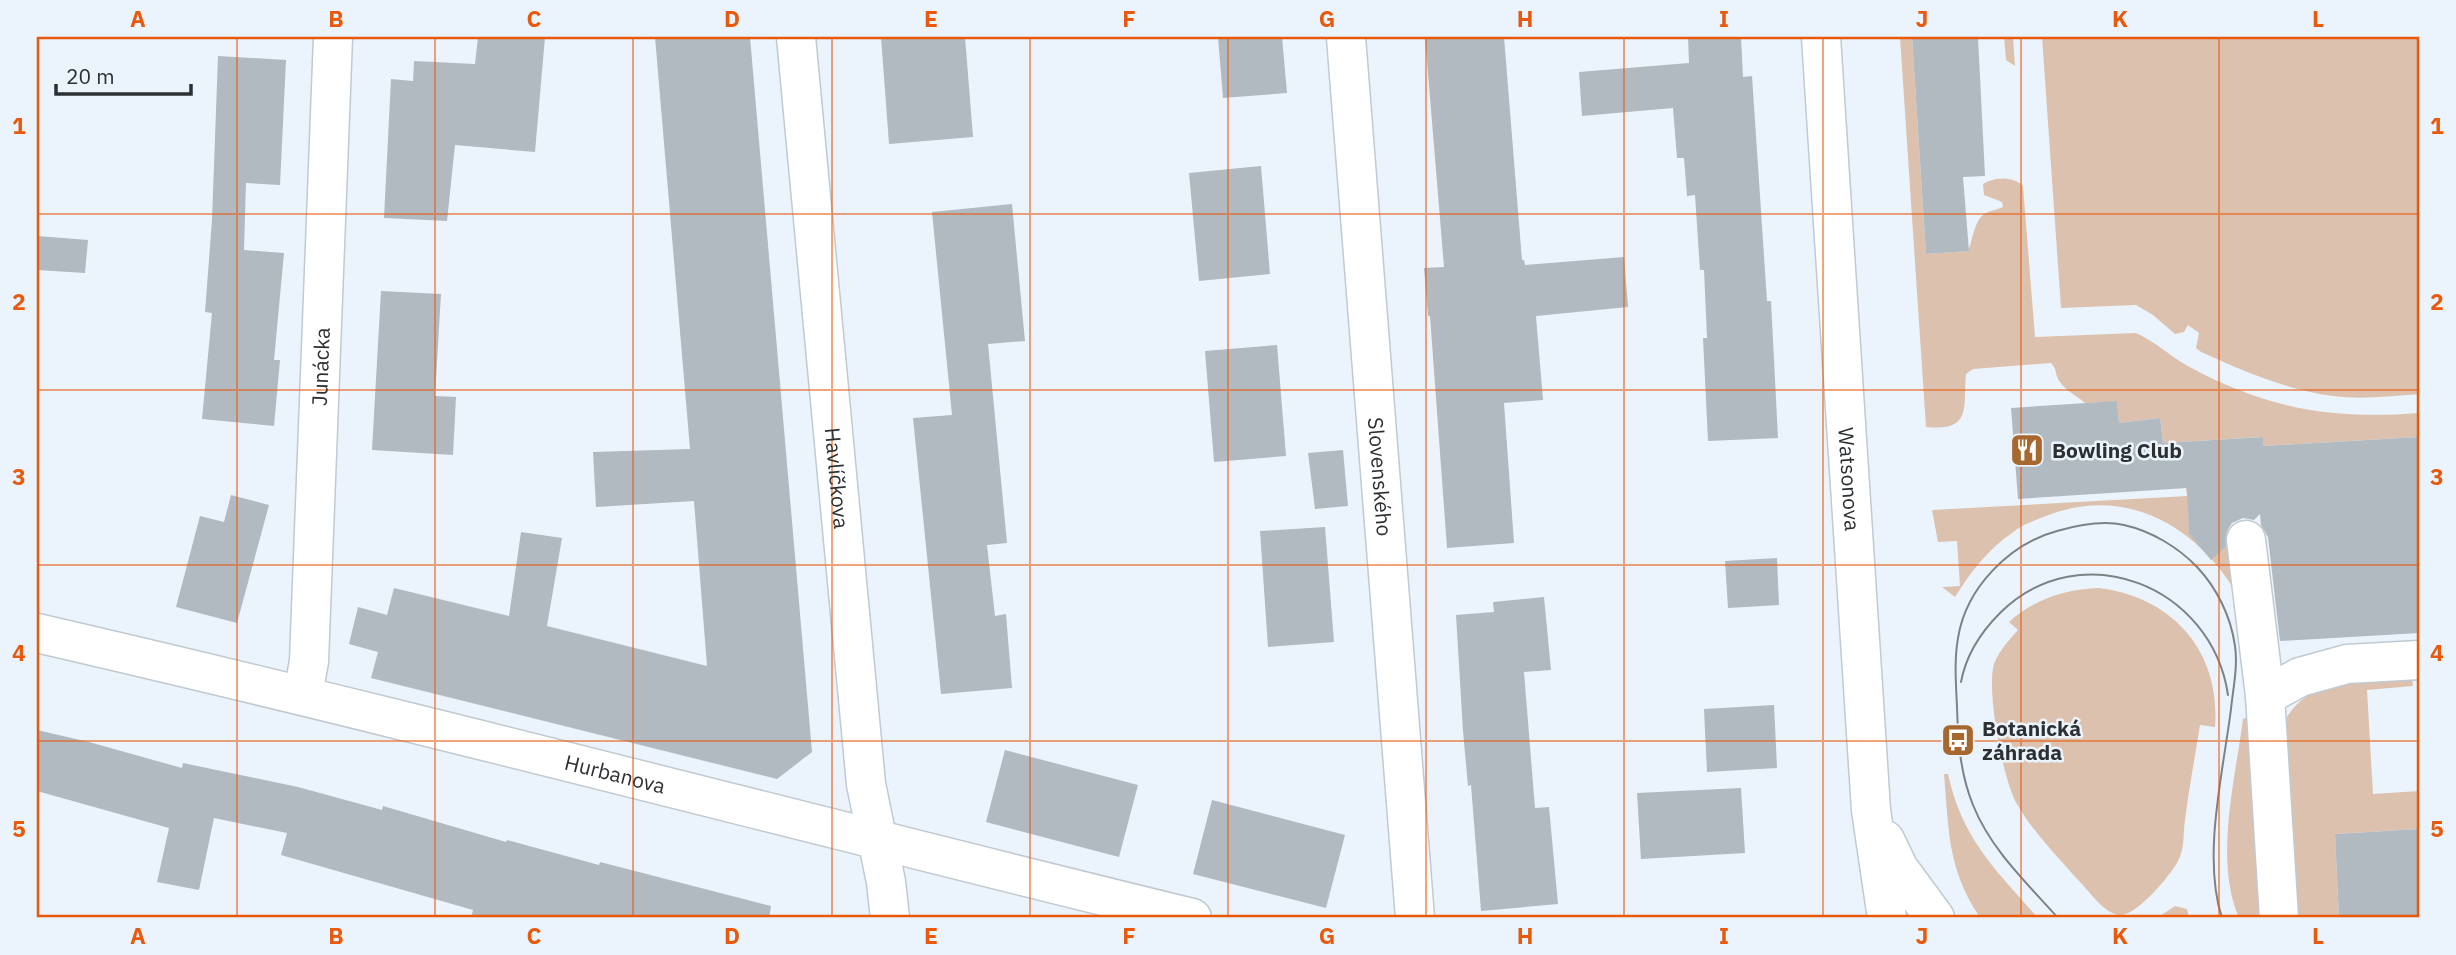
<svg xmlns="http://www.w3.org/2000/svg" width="2456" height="955" viewBox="0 0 2456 955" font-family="'IBM Plex Sans',sans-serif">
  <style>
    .green { fill: #dcc2ae }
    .building { fill: #b1b9c1 }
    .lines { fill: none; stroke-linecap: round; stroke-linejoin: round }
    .minor-casing { stroke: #c1cad1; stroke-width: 41 }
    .minor { stroke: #fff; stroke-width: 38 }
    .tram { stroke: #7c8287; stroke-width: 2 }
    .grid { fill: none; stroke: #e8590c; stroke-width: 2; stroke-opacity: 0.55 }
    .labels { text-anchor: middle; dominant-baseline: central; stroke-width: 5; stroke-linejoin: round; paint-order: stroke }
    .street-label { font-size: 21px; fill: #2d3033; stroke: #ebf4fc }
    .poi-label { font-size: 21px; font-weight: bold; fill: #2d3033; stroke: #ebf4fc; text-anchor: start }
    .neatline { fill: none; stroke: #e8590c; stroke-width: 2.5 }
    .grid-label { font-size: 23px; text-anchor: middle; font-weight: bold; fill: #e8590c }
  </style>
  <rect width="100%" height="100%" fill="#ebf4fc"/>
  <g class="green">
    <path d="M 1900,37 L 1912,37 L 1926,254 L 1968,251 C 1973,240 1974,219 1986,213 C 1992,210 1997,210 2003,207 L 2002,202 L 1984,195 L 1983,184 C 1995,177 2012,176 2023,186 L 2035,337 L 2136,333 C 2154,341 2169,355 2186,365 C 2264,408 2331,420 2419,413 L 2419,437 L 2263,446 L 2262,437 L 2163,443 L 2160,418 L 2119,423 L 2117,402 L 2085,403 C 2077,396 2063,389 2058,379 C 2055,373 2057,369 2051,363 L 1973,369 L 1966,374 C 1963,406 1973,432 1926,427 Z"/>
    <path d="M 2004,37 L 2013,37 L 2015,66 L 2006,60 Z"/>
    <path d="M 2042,37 L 2419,37 L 2419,394 C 2391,396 2362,400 2333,396 C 2286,390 2244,371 2201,352 L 2196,348 L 2199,333 L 2188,325 L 2184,332 L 2175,334 L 2153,315 L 2136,305 L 2061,308 Z"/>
    <path d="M 2419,474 L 2419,487 L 2188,503 L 2189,531 L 2231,529 L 2237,594 C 2196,525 2125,485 2046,516 C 2034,521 2021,525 2012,533 C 1987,550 1971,572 1955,597 L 1942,587 L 1960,586 L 1957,541 L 1938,542 L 1932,510 L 2187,496 L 2186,488 Z"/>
    <path d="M 2099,588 C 2173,597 2221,652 2215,727 L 2200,725 C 2195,757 2189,788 2185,820 C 2183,834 2185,848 2178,861 C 2171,875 2137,915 2121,915 C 2104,915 2089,890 2077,879 C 2056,855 2033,832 2017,804 C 2003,781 1986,690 1994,664 C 1999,651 2009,640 2018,630 L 2009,622 C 2034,599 2066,589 2099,588 Z"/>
    <path d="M 2412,678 L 2413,686 L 2367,690 L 2373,794 L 2419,791 L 2419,829 L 2335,834 L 2339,918 L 2296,918 L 2282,727 C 2305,674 2364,681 2412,678 Z"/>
    <path d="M 2251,715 L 2267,918 L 2239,918 C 2214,860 2235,781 2243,719 Z"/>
    <path d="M 1944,774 L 1948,774 C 1962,839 1996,870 2038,918 L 1980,918 L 1979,916 C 1947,867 1949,830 1944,774 Z"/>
    <path d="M 2175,906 L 2187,909 L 2189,918 L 2157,918 Z"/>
  </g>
  <g class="building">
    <path d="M 478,37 L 545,37 L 535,152 L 455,145 L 447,221 L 384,218 L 391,79 L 413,81 L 414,61 L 475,64 Z"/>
    <path d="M 655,37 L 750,37 L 812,752 L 777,779 L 371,678 L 378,652 L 349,644 L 358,607 L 387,615 L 394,588 L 509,616 L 521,532 L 562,538 L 547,626 L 707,666 L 694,501 L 596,507 L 593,452 L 690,449 Z"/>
    <path d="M 881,37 L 965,37 L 973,137 L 889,144 Z"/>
    <path d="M 1218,37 L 1282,37 L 1287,93 L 1223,98 Z"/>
    <path d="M 1425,37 L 1504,37 L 1522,260 L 1524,260 L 1525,265 L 1624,257 L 1628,307 L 1536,316 L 1543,400 L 1504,403 L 1514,543 L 1447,548 L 1430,316 L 1428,316 L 1424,268 L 1444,267 Z"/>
    <path d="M 1688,37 L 1741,37 L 1743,77 L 1752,76 L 1767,301 L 1771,301 L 1778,438 L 1708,441 L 1703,338 L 1707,338 L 1704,270 L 1700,270 L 1695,195 L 1687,196 L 1684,158 L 1677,158 L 1673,108 L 1582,116 L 1579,72 L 1689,63 Z"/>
    <path d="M 1912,37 L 1978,37 L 1985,176 L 1963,177 L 1969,251 L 1926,254 Z"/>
    <path d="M 218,56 L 286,60 L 280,185 L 246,183 L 244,250 L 284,253 L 274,360 L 280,360 L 274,426 L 202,419 L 212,313 L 205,312 L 212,220 Z"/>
    <path d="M 1261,166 L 1270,274 L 1199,281 L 1189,173 Z"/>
    <path d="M 1012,204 L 1025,341 L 988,344 L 1007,543 L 987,545 L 995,616 L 1006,614 L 1012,688 L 941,694 L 913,418 L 952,415 L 932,212 Z"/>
    <path d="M 37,236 L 88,240 L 85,273 L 37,270 Z"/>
    <path d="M 381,291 L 441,294 L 435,396 L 456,397 L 453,455 L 372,450 Z"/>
    <path d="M 1277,345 L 1286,456 L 1214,462 L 1205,351 Z"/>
    <path d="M 2117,401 L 2119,423 L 2160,418 L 2163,443 L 2263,437 L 2263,446 L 2419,437 L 2419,633 L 2280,641 L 2268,537 L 2261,525 L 2260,514 L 2254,520 L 2243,518 L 2232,523 L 2226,532 L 2225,547 L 2211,560 L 2189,534 L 2187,488 L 2018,499 L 2011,408 Z"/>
    <path d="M 1343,450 L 1348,506 L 1315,509 L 1308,453 Z"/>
    <path d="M 231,495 L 269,505 L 237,623 L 176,607 L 200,516 L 224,522 Z"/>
    <path d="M 1325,527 L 1334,642 L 1268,647 L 1260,531 Z"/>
    <path d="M 1777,558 L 1779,605 L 1728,608 L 1725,561 Z"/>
    <path d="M 1544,597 L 1551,670 L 1524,672 L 1535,808 L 1549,807 L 1558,904 L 1481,911 L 1471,785 L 1468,786 L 1463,731 L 1456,615 L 1494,612 L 1493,602 Z"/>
    <path d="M 1774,705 L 1777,768 L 1707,772 L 1704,709 Z"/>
    <path d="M 37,730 L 89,742 L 182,768 L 183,763 L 298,787 L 382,810 L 383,806 L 506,842 L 507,840 L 599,865 L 600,862 L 771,906 L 769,918 L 471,918 L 473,910 L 281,855 L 287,833 L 214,818 L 199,890 L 157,882 L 169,828 L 37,791 Z"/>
    <path d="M 1005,750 L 1138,785 L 1119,857 L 986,822 Z"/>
    <path d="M 1741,788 L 1745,853 L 1641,859 L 1637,793 Z"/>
    <path d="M 1212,800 L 1345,835 L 1326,908 L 1193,874 Z"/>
    <path d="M 2419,829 L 2419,918 L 2339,918 L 2335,834 Z"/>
  </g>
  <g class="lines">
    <g class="minor-casing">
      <g id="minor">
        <path id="s1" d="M 796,37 L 866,784 L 886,882 L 890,918"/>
        <path id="s2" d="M 1346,37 L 1415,918"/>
        <path id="s3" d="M 1821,37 L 1871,810 L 1887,918"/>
        <path d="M 2246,540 L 2265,696 L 2279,918"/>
        <path id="s4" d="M 37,633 C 423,722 807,824 1192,918"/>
        <path id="s5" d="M 303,695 L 309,661 L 333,37"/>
        <path d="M 2265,696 L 2300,677 L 2347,664 L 2419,660"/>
        <path d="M 1885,840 L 1899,869 L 1935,918"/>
      </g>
    </g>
    <use href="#minor" class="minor"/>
    <g class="tram">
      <path d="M 1961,682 C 1966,655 1980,633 2000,613 C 2081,533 2212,586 2228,695"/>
      <path d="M 2058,918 C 2027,883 1991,850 1973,805 C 1960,773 1958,741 1957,707 C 1956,684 1954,661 1958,638 C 1966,588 2009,544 2057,531 C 2078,525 2102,520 2124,525 C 2151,531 2178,547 2197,567 C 2217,588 2231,617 2235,646 C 2238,667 2233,689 2231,709 C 2223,773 2202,857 2222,918"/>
    </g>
  </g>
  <path class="grid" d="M 237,37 L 237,918M 435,37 L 435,918M 633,37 L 633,918M 832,37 L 832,918M 1030,37 L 1030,918M 1228,37 L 1228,918M 1426,37 L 1426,918M 1624,37 L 1624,918M 1823,37 L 1823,918M 2021,37 L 2021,918M 2219,37 L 2219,918M 37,214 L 2419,214M 37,390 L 2419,390M 37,565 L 2419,565M 37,741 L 2419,741"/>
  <defs>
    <g id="restaurant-square" transform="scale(1.75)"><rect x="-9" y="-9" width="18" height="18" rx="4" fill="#a7682f" stroke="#ebf4fc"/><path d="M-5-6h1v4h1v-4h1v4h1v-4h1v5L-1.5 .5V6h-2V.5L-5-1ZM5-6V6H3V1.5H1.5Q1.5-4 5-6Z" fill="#fff"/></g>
    <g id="bus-square" transform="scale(1.75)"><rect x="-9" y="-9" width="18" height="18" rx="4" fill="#a7682f" stroke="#ebf4fc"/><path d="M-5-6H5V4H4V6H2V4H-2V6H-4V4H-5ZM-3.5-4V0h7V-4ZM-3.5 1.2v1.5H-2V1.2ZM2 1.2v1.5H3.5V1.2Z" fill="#fff"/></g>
  </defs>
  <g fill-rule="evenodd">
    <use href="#restaurant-square" x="2027" y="450"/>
    <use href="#bus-square" x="1958" y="740"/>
  </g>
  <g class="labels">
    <g class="street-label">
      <text stroke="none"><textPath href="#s5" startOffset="329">Junácka</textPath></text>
      <text stroke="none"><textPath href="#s1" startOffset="443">Havlíčkova</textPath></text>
      <text stroke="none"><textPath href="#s2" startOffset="441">Slovenského</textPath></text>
      <text stroke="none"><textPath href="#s3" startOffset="443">Watsonova</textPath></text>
      <text stroke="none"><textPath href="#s4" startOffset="595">Hurbanova</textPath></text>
    </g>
    <g class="poi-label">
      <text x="2052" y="450">Bowling Club</text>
      <text x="1982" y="728">Botanická<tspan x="1982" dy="24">záhrada</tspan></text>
    </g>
  </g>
  <rect width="2456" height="955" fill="none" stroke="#ebf4fc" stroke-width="77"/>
  <path d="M56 84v10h135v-10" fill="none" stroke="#2d3033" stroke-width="3.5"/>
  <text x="66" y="84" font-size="21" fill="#2d3033" stroke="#ebf4fc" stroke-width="5" paint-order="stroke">20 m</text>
  <rect x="38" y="38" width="2380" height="878" class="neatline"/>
  <g class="grid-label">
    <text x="138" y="27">A</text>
    <text x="336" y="27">B</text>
    <text x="534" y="27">C</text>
    <text x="732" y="27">D</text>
    <text x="931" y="27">E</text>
    <text x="1129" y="27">F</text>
    <text x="1327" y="27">G</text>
    <text x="1525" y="27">H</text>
    <text x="1724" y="27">I</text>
    <text x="1922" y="27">J</text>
    <text x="2120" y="27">K</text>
    <text x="2318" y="27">L</text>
    <text x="19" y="134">1</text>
    <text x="2437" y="134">1</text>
    <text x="19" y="310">2</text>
    <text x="2437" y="310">2</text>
    <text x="19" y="485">3</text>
    <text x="2437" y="485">3</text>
    <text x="19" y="661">4</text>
    <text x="2437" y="661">4</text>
    <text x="19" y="837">5</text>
    <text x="2437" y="837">5</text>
    <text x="138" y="944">A</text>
    <text x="336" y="944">B</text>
    <text x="534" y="944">C</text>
    <text x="732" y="944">D</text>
    <text x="931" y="944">E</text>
    <text x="1129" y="944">F</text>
    <text x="1327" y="944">G</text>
    <text x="1525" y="944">H</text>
    <text x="1724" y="944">I</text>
    <text x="1922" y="944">J</text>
    <text x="2120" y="944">K</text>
    <text x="2318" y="944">L</text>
  </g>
</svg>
